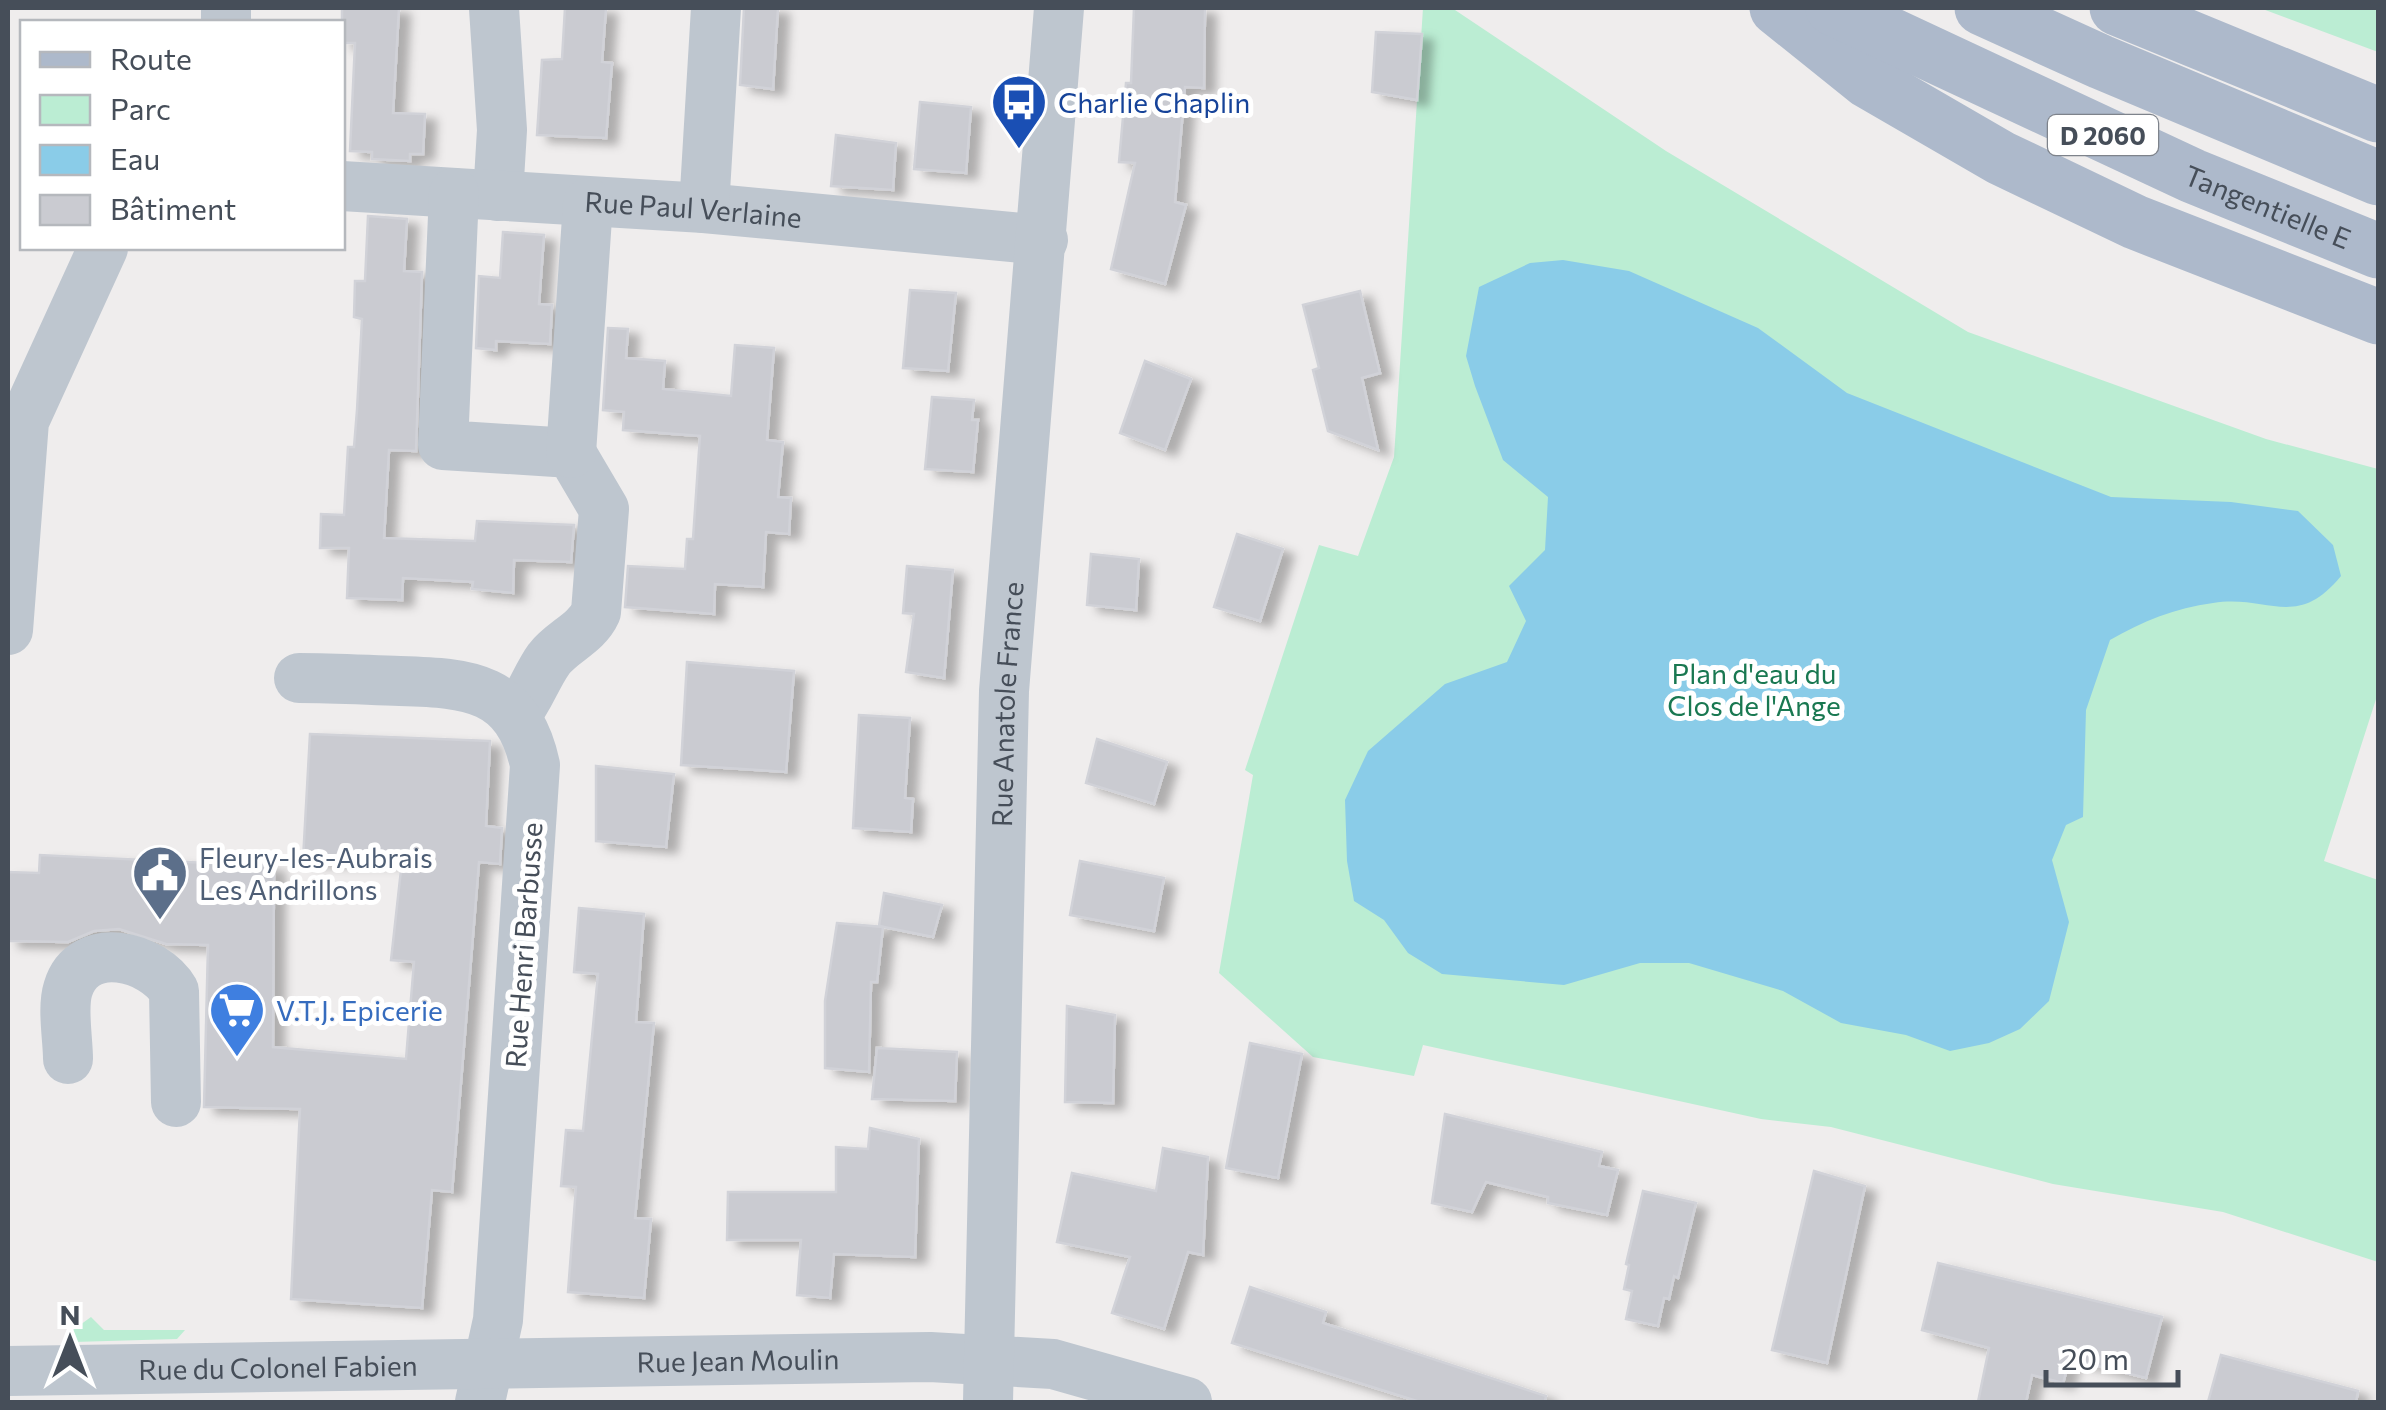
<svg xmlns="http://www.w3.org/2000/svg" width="2386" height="1410" viewBox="0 0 2386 1410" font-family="Commissioner,sans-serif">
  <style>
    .green { fill: #bbedd3 }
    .water { fill: #8acce8 }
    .building { fill: #cacbd1; stroke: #d1d2d8; stroke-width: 2.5; filter: url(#shadow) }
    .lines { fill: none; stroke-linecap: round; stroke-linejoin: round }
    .street { stroke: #bec6cf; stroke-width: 50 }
    .primary { stroke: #adb9cb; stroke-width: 55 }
    .labels { text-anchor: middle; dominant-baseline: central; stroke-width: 10; stroke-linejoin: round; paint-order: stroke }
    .shield { fill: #fff; stroke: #7e838b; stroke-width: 2.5 }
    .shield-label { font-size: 25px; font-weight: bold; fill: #464e59 }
    .transit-label { font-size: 28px; fill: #164399; stroke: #fff; text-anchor: start }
    .street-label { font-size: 28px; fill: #464e59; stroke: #fff }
    .park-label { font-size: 28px; fill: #197851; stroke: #fff }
    .service-label { font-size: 28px; fill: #4e5e75; stroke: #fff; text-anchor: start }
    .shop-label { font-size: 28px; fill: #366cbe; stroke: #fff; text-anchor: start }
  </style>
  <defs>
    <filter id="shadow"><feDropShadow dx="11" dy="6" stdDeviation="5" flood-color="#0004"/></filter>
  </defs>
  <rect width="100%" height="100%" fill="#efeded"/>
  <g class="green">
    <path d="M 1423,8 L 1452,8 L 1666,151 L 1968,332 L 2266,439 L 2378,469 L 2378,693 L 2324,861 L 2378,880 L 2378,1262 L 2223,1212 L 2053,1184 L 1831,1127 L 1761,1119 L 1423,1045 L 1414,1076 L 1313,1057 L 1219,973 L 1253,775 L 1245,770 L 1319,545 L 1358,556 L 1394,457 Z"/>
    <path d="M 2260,8 L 2378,8 L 2378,52 Z"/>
    <path d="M 91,1317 L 104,1330 L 185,1330 L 177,1339 L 73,1342 L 73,1330 Z"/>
  </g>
  <path class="water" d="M 1563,260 L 1629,271 L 1758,328 L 1847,393 L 2111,497 L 2231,502 L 2298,511 L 2333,545 L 2341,576 C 2296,631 2268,594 2213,603 C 2175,608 2143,621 2110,640 L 2086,710 L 2083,817 L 2066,825 L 2052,860 L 2069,922 L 2049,1001 L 2020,1029 L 1989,1043 L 1950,1051 L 1906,1035 L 1841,1023 L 1783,991 L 1689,963 L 1640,963 L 1564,985 L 1442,974 L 1408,953 L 1384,920 L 1354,901 L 1347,861 L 1345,800 L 1368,751 L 1445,684 L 1507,662 L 1526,621 L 1509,586 L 1545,550 L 1548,497 L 1503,460 L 1475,386 L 1466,356 L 1479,287 L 1530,263 Z"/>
  <g class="building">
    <path d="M 342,8 L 399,8 L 393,113 L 425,114 L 423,154 L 410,154 L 410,161 L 372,159 L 372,152 L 350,151 L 355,43 L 342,43 Z"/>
    <path d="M 565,8 L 606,8 L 602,62 L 612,63 L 606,138 L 537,135 L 542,60 L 562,59 Z"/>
    <path d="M 744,8 L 778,8 L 773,89 L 740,85 Z"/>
    <path d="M 1134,8 L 1205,8 L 1204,88 L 1185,87 L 1175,202 L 1186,205 L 1165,284 L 1111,269 L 1135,163 L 1119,162 L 1126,83 L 1131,83 Z"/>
    <path d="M 1376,32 L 1422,34 L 1417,100 L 1372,92 Z"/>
    <path d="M 920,102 L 971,107 L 966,173 L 914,169 Z"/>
    <path d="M 836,135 L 896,143 L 893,190 L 831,186 Z"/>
    <path d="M 368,216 L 407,219 L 404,271 L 422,272 L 416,451 L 389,450 L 384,538 L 475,541 L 477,521 L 574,525 L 571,562 L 514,560 L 513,593 L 472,589 L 473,582 L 403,578 L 402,600 L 347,598 L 349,548 L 320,548 L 321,514 L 344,515 L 348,447 L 354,447 L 357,410 L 362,319 L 354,317 L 355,281 L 365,281 Z"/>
    <path d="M 503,232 L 544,235 L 539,304 L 552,305 L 550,344 L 496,341 L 496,350 L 476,348 L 479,276 L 500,278 Z"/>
    <path d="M 910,290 L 956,293 L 948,371 L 903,368 Z"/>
    <path d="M 1360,291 L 1380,373 L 1362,378 L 1378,450 L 1328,431 L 1313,370 L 1319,368 L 1303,305 Z"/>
    <path d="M 608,328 L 628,329 L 626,358 L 665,361 L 663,389 L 731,396 L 735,345 L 774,348 L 767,440 L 783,442 L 778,497 L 791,498 L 789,534 L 766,532 L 763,587 L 715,584 L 714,614 L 625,607 L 628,566 L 685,569 L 687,539 L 693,539 L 700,436 L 623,430 L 624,412 L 603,410 Z"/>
    <path d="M 1145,361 L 1191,379 L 1165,450 L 1120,433 Z"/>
    <path d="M 932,397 L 974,400 L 972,420 L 978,420 L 973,472 L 925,469 Z"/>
    <path d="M 1237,534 L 1283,549 L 1260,621 L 1214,607 Z"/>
    <path d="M 1091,554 L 1139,559 L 1136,610 L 1087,605 Z"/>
    <path d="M 907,566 L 953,570 L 944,678 L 906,672 L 914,614 L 903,613 Z"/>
    <path d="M 687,662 L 794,671 L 786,772 L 681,765 Z"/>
    <path d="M 859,715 L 910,718 L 905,798 L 913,799 L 911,832 L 853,828 Z"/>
    <path d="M 310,734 L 490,741 L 486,826 L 502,828 L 500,864 L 479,862 L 452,1192 L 432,1190 L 422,1308 L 291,1299 L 300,1109 L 204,1107 L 208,945 L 166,944 L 119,929 L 94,931 L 68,942 L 8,941 L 8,872 L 39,873 L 40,855 L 274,866 L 273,1047 L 406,1059 L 414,962 L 391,960 L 402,861 L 303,860 Z"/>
    <path d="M 1097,739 L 1167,762 L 1154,804 L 1086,783 Z"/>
    <path d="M 596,766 L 674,774 L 666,847 L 596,841 Z"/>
    <path d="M 1080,861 L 1164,878 L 1154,931 L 1070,915 Z"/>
    <path d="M 884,893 L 942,905 L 933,937 L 879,926 Z"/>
    <path d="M 579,908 L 644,914 L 636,1022 L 654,1023 L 635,1218 L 651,1219 L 644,1298 L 568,1292 L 576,1187 L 561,1186 L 566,1130 L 583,1131 L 598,974 L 574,972 Z"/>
    <path d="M 837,923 L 883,927 L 877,982 L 871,982 L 869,1072 L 825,1068 L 825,1001 Z"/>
    <path d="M 1067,1006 L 1115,1015 L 1113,1103 L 1065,1102 Z"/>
    <path d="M 1250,1043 L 1302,1054 L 1278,1178 L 1226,1168 Z"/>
    <path d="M 877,1048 L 957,1052 L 955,1101 L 872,1099 Z"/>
    <path d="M 1445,1114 L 1602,1152 L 1599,1166 L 1618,1170 L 1607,1215 L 1548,1203 L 1548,1197 L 1486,1182 L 1472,1212 L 1432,1203 Z"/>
    <path d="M 870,1128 L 919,1139 L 915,1257 L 834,1254 L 830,1298 L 797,1295 L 801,1240 L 727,1240 L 728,1192 L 836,1192 L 836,1147 L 868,1149 Z"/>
    <path d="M 1163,1148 L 1208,1157 L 1203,1255 L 1188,1252 L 1164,1329 L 1112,1313 L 1130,1257 L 1057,1242 L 1072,1173 L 1156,1191 Z"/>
    <path d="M 1814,1171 L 1865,1186 L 1827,1363 L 1772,1350 Z"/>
    <path d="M 1643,1191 L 1696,1203 L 1678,1278 L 1674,1276 L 1669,1299 L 1664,1298 L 1658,1326 L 1626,1319 L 1632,1291 L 1624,1289 L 1629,1265 L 1626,1264 Z"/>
    <path d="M 1938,1263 L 2162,1317 L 2146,1378 L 2070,1359 L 2063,1383 L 2032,1375 L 2026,1402 L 1978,1402 L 1989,1348 L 1922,1330 Z"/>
    <path d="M 1250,1287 L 1326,1312 L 1323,1323 L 1546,1396 L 1545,1402 L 1420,1402 L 1232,1343 Z"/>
    <path d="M 2221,1355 L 2358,1391 L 2356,1402 L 2208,1402 Z"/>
  </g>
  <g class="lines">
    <g class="street">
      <path d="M 494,8 L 502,130 L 498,196"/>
      <path d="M 226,22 L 226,8"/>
      <path id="s1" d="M 342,186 L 704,208 L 1043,240"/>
      <path d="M 454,193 L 443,445 L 571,453 L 604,509 L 596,612 C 586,634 563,641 549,659 C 536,677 530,698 515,716"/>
      <path d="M 704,208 L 716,8"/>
      <path d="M 571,453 L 588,203"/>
      <path d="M 8,630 L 24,421 L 103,248"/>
      <path d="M 299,678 C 333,678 367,680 400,681 C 469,683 518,686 535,765 L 498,1320 L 480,1402"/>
      <path d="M 68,1059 C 68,1039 62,1008 68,989 C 83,938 154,956 174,991 L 176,1102"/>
      <path id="s2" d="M 8,1371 L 930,1357 L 1053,1364 L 1187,1402"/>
      <path id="s3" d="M 988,1402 L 1004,691 L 1059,8"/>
    </g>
    <g class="primary">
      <path d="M 1777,8 L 1868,81 L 2001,158 L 2135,222 L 2378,317"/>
      <path id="s4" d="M 1833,8 L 2193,176 L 2378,251"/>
      <path d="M 1982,8 L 2101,62 L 2378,178"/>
      <path d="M 2117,8 L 2378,115"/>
    </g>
  </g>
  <defs>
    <g id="bus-pin" transform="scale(2.875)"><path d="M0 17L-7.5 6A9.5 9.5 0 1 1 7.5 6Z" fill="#1a4fb4" stroke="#fff"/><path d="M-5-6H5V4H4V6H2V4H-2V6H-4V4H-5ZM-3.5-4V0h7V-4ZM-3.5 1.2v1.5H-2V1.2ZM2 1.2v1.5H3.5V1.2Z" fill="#fff"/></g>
    <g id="civic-pin" transform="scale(2.875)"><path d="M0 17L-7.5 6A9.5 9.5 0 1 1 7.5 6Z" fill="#5c6f8a" stroke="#fff"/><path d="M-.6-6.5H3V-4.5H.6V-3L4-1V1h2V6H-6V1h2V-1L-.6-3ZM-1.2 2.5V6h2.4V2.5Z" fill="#fff"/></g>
    <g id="supermarket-pin" transform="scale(2.875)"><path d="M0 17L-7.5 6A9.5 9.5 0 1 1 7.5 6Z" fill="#3f7fe0" stroke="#fff"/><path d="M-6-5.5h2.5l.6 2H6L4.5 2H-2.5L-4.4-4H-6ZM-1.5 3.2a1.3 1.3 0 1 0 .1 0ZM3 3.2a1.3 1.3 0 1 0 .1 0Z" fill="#fff"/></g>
  </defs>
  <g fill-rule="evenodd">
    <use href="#bus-pin" x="1019" y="102"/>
    <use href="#civic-pin" x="160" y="873"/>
    <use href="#supermarket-pin" x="237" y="1010"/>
  </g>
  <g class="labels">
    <rect class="shield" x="2048" y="115" width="110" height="40" rx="8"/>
    <g class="shield-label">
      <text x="2103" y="135">D 2060</text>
    </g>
    <g class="transit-label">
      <text x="1058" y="102">Charlie Chaplin</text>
    </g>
    <g class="street-label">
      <text stroke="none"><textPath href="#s4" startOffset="478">Tangentielle E</textPath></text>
      <text stroke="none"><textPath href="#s1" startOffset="352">Rue Paul Verlaine</textPath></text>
      <text stroke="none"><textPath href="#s3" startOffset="698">Rue Anatole France</textPath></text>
      <text transform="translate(523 945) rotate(-86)">Rue Henri Barbusse</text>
      <text stroke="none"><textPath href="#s2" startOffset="730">Rue Jean Moulin</textPath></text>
      <text stroke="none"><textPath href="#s2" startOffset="270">Rue du Colonel Fabien</textPath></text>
    </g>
    <g class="park-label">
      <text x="1754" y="673">Plan d'eau du<tspan x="1754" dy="32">Clos de l'Ange</tspan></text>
    </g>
    <g class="service-label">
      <text x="199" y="857">Fleury-les-Aubrais<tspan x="199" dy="32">Les Andrillons</tspan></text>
    </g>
    <g class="shop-label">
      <text x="276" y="1010">V.T.J. Epicerie</text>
    </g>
  </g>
  <rect width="2386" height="1410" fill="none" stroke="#464e59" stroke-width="20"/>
  <rect x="20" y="20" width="325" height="230" fill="#ffffff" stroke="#b5b8bd" stroke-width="2.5"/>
  <rect x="40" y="52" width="50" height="15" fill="#adb9cb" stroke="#b5b8bd" stroke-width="2.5"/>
  <text x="110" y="70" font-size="30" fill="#464e59">Route</text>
  <rect x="40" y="95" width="50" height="30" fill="#bbedd3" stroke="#b5b8bd" stroke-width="2.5"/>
  <text x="110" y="120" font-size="30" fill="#464e59">Parc</text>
  <rect x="40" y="145" width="50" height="30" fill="#8acce8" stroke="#b5b8bd" stroke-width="2.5"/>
  <text x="110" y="170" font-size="30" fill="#464e59">Eau</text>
  <rect x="40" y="195" width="50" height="30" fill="#cacbd1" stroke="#b5b8bd" stroke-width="2.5"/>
  <text x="110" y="220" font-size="30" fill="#464e59">Bâtiment</text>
  <g transform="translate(70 1340)" stroke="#ffffff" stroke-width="8" paint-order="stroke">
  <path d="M0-8L18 38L0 25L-18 38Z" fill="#464e59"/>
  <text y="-15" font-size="28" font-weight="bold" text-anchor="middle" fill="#464e59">N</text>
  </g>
  <path d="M2046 1370v15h132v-15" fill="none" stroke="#464e59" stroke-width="5"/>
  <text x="2061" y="1370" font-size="30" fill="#464e59" stroke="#ffffff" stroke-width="8" paint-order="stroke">20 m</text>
</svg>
